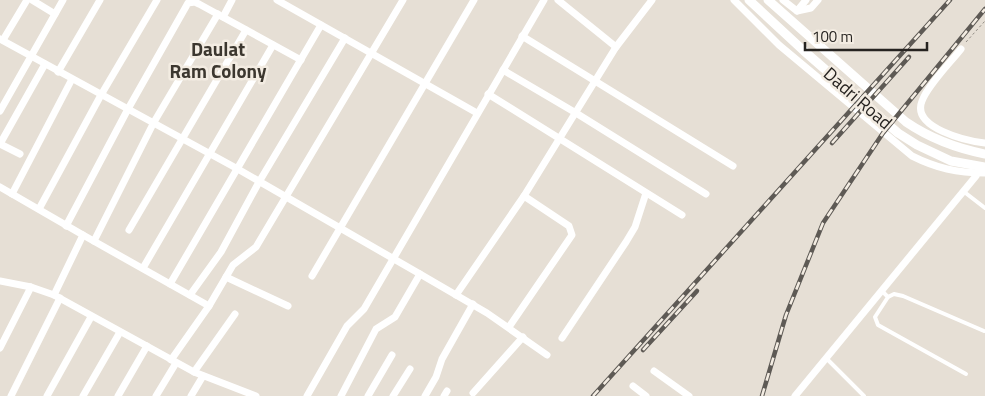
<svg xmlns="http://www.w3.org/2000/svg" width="985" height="396" viewBox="0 0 985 396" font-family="'Titillium Web',sans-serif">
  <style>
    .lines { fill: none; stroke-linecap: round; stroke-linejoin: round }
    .path { stroke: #918c85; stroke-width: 1; stroke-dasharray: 2.5 2.5; stroke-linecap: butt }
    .service { stroke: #fff; stroke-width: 4 }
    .minor { stroke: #fff; stroke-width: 7 }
    .tertiary { stroke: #fff; stroke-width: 9 }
    .rail-casing { stroke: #5e5a55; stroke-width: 4.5 }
    .rail { stroke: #f3ece2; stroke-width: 2.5; stroke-dasharray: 8; stroke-linecap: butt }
    .labels { text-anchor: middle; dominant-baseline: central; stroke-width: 5; stroke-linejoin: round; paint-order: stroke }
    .street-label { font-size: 18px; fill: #262320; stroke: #f3ece2 }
    .neighbourhood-label { font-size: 19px; font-weight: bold; fill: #3c372f; stroke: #f3ece2 }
  </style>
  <rect width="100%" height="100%" fill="#e6dfd5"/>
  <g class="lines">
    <path class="path" d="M 966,42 L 985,21"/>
    <g class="service">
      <path d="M 963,191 L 985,208"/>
      <path d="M 881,290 L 888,297 L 875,317 L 878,325 L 966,374"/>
      <path d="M 888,297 L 894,294 L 903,296 L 984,331"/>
      <path d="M 826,358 L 864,396"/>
    </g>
    <g class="minor">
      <path d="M 32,0 L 55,14"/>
      <path d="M 277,0 L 477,113"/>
      <path d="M 558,0 L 616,47"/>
      <path d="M 734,0 L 779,45 L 912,156 C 936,168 957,173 985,173"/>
      <path d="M 783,0 L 797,11 L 811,8 L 818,0"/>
      <path d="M 797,11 L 806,0"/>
      <path d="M 223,17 L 232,0"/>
      <path d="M 522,36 L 733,166"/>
      <path d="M 0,39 L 236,168 L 420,274 L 487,313 L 547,355"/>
      <path d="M 3,40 L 27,0"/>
      <path d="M 961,49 C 950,63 928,85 922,101 C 911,128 967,141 985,143"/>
      <path d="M 503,70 L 576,113 L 706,194"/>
      <path d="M 58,72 L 100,0"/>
      <path d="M 488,94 L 682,215"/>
      <path d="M 0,111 L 63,0"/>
      <path d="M 0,144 L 45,64"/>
      <path d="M 0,144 L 20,154"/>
      <path d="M 0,187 L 83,235 L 54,295"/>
      <path d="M 12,194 L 72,79"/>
      <path d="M 39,209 L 101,95 L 157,0"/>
      <path d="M 66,226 L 128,109 L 188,3 L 195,2 L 199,4 L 301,60"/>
      <path d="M 129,230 L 246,30"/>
      <path d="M 83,235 L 209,306"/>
      <path d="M 94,241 L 154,122 L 218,14"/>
      <path d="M 143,268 L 273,45"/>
      <path d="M 312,276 L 474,0"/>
      <path d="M 226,277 L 288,306"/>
      <path d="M 0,281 L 31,287 L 54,295 L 194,372 L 256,396"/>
      <path d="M 170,284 L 321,25"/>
      <path d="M 190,295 L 221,252 L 259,182 L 345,38"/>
      <path d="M 456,295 L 524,196 L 616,47 L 652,0"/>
      <path d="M 509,327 L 572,235 L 569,226 L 524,196"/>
      <path d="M 562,338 L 626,242 L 635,227 L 646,193"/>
      <path d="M 0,348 L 31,287"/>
      <path d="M 171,360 L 209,306 L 233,265 L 256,247 L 403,0"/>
      <path d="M 654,371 L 689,396"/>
      <path d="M 194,372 L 235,314"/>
      <path d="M 633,386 L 646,396"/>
      <path d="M 473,393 L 523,337"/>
      <path d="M 11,396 L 60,298"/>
      <path d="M 47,396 L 91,317"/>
      <path d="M 83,396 L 120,332"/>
      <path d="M 118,396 L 147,346"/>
      <path d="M 156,396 L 176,363"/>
      <path d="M 191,396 L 203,376"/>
      <path d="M 307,396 L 347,326 L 364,309 L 544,0"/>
      <path d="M 341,396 L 376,329 L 395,317 L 420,274"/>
      <path d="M 368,396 L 392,355"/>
      <path d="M 393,396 L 410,369"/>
      <path d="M 425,396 L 436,377 L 442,359 L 473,304"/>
      <path d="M 444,396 L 447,391"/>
      <path d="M 795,396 L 976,176"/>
    </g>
    <g class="tertiary">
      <path d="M 749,0 L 804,51 L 898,133 L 917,145 L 951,161 L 985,167"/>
      <path d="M 768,0 L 906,122 C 931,139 955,148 985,154"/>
    </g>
    <g class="rail-casing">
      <g id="rail">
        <path d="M 832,143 L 909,57"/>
        <path d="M 643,350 L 697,291"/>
        <path d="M 593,396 L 950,0"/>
        <path d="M 762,396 L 786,315 L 823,223 L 883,133 L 985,9"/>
      </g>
    </g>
    <use href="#rail" class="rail"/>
  </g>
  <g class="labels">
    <g class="street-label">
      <text transform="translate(858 98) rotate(41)">Dadri Road</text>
    </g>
    <g class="neighbourhood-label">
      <text x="218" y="48">Daulat<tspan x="218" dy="22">Ram Colony</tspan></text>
    </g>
  </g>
  <path d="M805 42v8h122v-8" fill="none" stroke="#262320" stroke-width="2.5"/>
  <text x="812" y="42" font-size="15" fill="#262320" stroke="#f3ece2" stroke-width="4" paint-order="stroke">100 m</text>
</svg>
